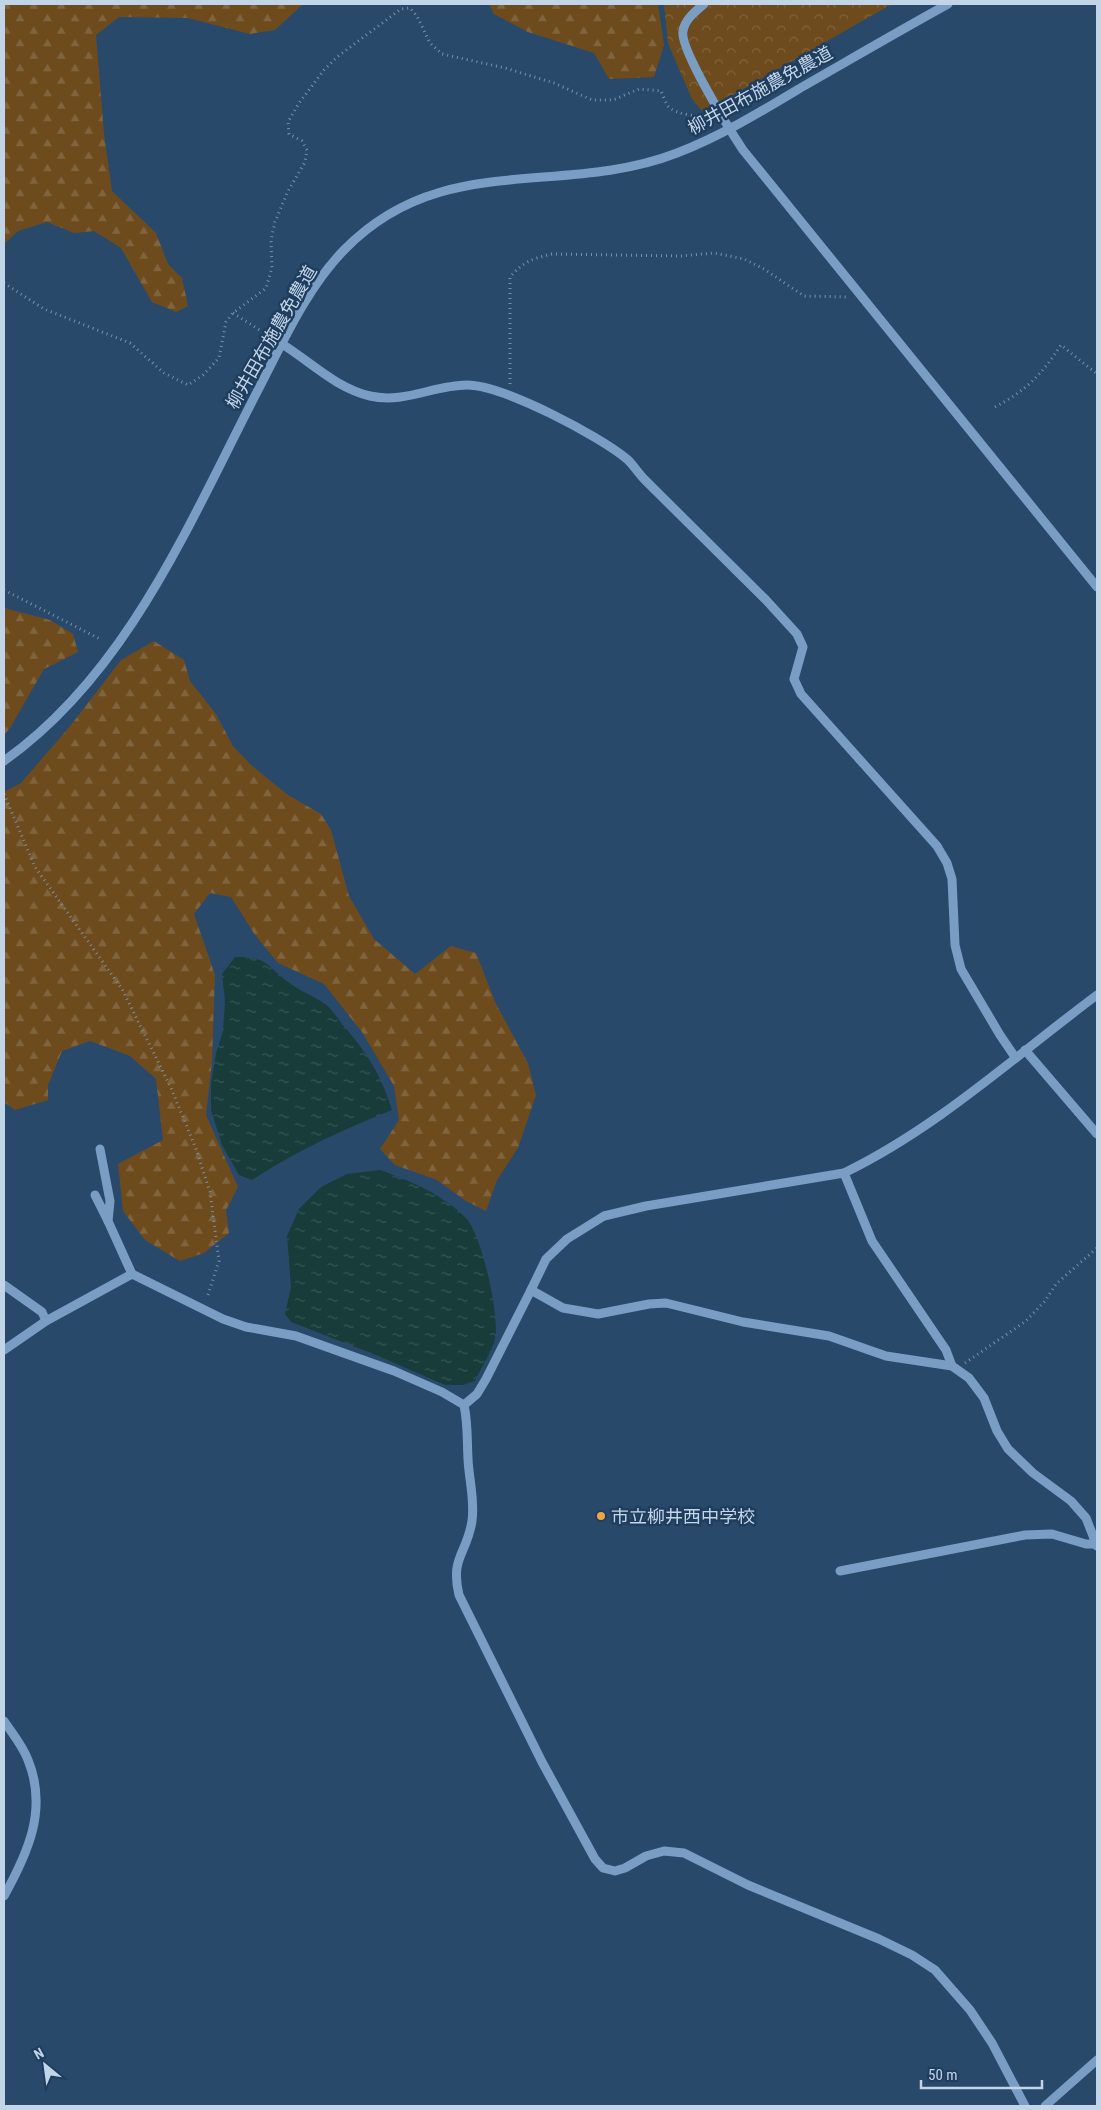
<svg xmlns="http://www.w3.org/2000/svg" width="1101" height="2110" viewBox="0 0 1101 2110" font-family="'Roboto Condensed','Noto Sans JP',sans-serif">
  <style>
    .forest { fill: url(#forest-firs) }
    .park { fill: url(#park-crowns) }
    .water { fill: url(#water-ripples) }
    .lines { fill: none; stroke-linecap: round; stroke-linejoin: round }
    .path { stroke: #7891ab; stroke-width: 3; stroke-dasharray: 1 4; stroke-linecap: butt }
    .minor { stroke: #7a9dc4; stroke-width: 9 }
    .poi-dot { fill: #f0a63f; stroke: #1f3e5f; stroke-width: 2 }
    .labels { text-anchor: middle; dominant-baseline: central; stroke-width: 5; stroke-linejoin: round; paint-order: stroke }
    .street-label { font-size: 18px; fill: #c2d4e8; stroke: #1f3e5f }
    .poi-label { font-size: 18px; fill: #c2d4e8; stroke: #1f3e5f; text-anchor: start }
  </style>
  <defs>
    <pattern id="forest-firs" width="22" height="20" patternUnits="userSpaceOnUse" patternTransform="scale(1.25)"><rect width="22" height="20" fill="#6d4b1d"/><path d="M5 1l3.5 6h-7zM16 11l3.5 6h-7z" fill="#80643e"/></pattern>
    <pattern id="park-crowns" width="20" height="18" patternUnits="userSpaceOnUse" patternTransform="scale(1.25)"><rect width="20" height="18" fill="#6d4b1d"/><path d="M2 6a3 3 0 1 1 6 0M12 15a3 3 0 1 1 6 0" fill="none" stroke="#80643e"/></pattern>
    <pattern id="water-ripples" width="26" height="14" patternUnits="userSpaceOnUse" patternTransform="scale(1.25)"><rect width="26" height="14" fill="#173c3a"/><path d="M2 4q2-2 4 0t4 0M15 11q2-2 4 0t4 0" fill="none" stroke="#375756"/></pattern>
  </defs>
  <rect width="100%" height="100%" fill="#29496b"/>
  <g class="forest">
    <path d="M 4,4 L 303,4 L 275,30 L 250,34 L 188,18 L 119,17 L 96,35 L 104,134 L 112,191 L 156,233 L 168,264 L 182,278 L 188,306 L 176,312 L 152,302 L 121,248 L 94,231 L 74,233 L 47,222 L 18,231 L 4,244 Z"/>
    <path d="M 489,4 L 658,4 L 664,45 L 654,77 L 609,79 L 594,53 L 528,32 L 494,14 Z"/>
    <path d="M 4,608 L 50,620 L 73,634 L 78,652 L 44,669 L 10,728 L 4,735 Z"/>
    <path d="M 154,641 L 184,660 L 190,681 L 216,714 L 233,746 L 252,766 L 288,795 L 321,814 L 331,830 L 349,896 L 374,939 L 415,974 L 451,946 L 476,953 L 496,1004 L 528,1063 L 536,1095 L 518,1148 L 497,1180 L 486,1211 L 466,1201 L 437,1180 L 395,1165 L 380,1149 L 399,1120 L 394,1086 L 362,1032 L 324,984 L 278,963 L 255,935 L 231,897 L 210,893 L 194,914 L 215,975 L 212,1061 L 206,1115 L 238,1187 L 226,1210 L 229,1233 L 204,1253 L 180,1261 L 145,1240 L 123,1211 L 118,1164 L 163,1140 L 156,1079 L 130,1056 L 90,1041 L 62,1051 L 48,1085 L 48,1100 L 15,1110 L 4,1102 L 4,792 L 21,783 L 71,725 L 121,660 Z"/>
  </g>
  <path class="park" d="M 664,4 L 892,4 L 703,112 L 692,99 L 668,43 Z"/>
  <g class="water">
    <path d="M 235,957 C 271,957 265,966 291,984 C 302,992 314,996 325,1004 C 331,1008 337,1017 342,1024 C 367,1053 381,1074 392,1110 C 342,1130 296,1151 252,1180 L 239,1175 L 222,1145 L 211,1110 L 211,1084 L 216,1053 L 223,1031 L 225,1001 L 222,974 Z"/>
    <path d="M 380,1170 C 411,1181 442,1194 466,1218 C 482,1235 500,1317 495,1339 C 491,1353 481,1368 475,1381 L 463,1385 L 445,1385 L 376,1355 L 291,1322 L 285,1314 L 291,1287 L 287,1236 L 299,1209 L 321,1187 L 347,1174 Z"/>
  </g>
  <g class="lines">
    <g class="path">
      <path d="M 4,283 L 44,309 L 130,343 L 164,373 L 188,385 L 203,375 L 219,358 L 226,322 L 233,313 L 266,288 L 272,268 L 271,240 L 275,222 L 287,193 L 305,162 L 307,150 L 302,141 L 289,134 L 288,122 L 299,103 L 324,70 L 337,57 L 401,9 L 410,8 L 417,16 L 430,43 L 442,54 L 505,68 L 554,83 L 592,100 L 613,100 L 639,89 L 661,91 C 663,95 665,102 668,106 C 676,115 699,117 710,116"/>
      <path d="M 233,313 L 272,338"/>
      <path d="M 510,384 L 510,277 C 524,261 532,259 552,254 L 681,256 L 714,253 L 744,259 L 764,269 L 804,296 L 848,297"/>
      <path d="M 995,407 C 1027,390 1041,375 1061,345 L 1097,374"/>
      <path d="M 4,590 L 100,639"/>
      <path d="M 4,794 L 35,867 L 122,989 L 171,1088 L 196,1149 L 210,1192 L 219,1261 L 207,1298"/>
      <path d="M 965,1363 L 1026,1321 L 1045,1301 L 1056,1284 L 1097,1248"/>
    </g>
    <g class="minor">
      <path d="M 704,4 C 696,11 685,19 683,31 C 679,48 731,132 743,150 L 1097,587"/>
      <path d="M 282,344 C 311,362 336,388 370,396 C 404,404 434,385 467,385 C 503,385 600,436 628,460 C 634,466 639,474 645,480 L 766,600 L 797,634 L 803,647 L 794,679 L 801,694 L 937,846 L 947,863 L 952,879 L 955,945 L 961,969 L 1000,1035 L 1015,1057"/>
      <path d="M 4,761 C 128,673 189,523 257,392 C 282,344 306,289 344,250 C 442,149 561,198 677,153 C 721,136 762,111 802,87 C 851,59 899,31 948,4"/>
      <path d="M 1025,1050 L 1097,1134"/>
      <path d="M 844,1173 L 872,1241 L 946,1350 L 952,1366"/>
      <path d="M 95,1195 L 108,1221 L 110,1201 L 100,1149"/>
      <path d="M 108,1221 L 132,1274"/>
      <path d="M 4,1285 L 42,1312 L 46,1321"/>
      <path d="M 531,1290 L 546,1259 L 567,1239 L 604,1216 L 646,1206 L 844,1173 C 937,1128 1015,1056 1097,995"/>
      <path d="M 4,1350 L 46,1321 L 132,1274 L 223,1319 L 246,1327 L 296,1336 L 394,1371 L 442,1392 L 464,1405 C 468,1424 467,1440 468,1459 C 469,1480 475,1500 472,1521 C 467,1554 450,1557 459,1595 L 542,1762 L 595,1859 L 603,1868 L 615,1871 L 625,1868 L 646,1856 L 664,1851 L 684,1853 L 748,1885 L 879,1939 L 912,1955 L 935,1970 L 970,2010 L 992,2043 L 1025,2106"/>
      <path d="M 464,1405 L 477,1394 L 486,1379 L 531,1290 L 563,1308 L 598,1314 L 649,1304 L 666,1303 L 743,1322 L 829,1336 L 886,1356 L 952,1366 L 969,1378 L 984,1398 L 997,1431 L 1008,1449 L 1033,1473 L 1071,1501 L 1086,1518 L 1097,1546"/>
      <path d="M 840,1571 L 1025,1535 L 1052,1534 L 1086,1544 L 1097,1544"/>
      <path d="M 4,1721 C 12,1733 23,1746 28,1760 C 48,1809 28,1853 4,1896"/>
      <path d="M 1045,2106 L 1097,2060"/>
    </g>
  </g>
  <circle class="poi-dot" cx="601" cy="1516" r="5"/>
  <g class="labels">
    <g class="street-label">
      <text transform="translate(760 90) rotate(-29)">柳井田布施農免農道</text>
      <text transform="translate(271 337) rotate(-60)">柳井田布施農免農道</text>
    </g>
    <g class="poi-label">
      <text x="611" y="1516">市立柳井西中学校</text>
    </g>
  </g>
  <rect width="1101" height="2110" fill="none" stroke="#c2d4e8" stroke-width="10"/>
  <g transform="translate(45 2065) rotate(331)" stroke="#1f3e5f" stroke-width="4" paint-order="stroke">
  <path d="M0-4L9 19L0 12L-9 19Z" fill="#c2d4e8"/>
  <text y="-8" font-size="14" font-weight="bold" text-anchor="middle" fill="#c2d4e8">N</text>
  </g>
  <path d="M921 2080v8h121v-8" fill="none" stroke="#c2d4e8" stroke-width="2.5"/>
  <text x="928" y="2080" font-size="15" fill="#c2d4e8" stroke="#1f3e5f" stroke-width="4" paint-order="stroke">50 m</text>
</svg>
